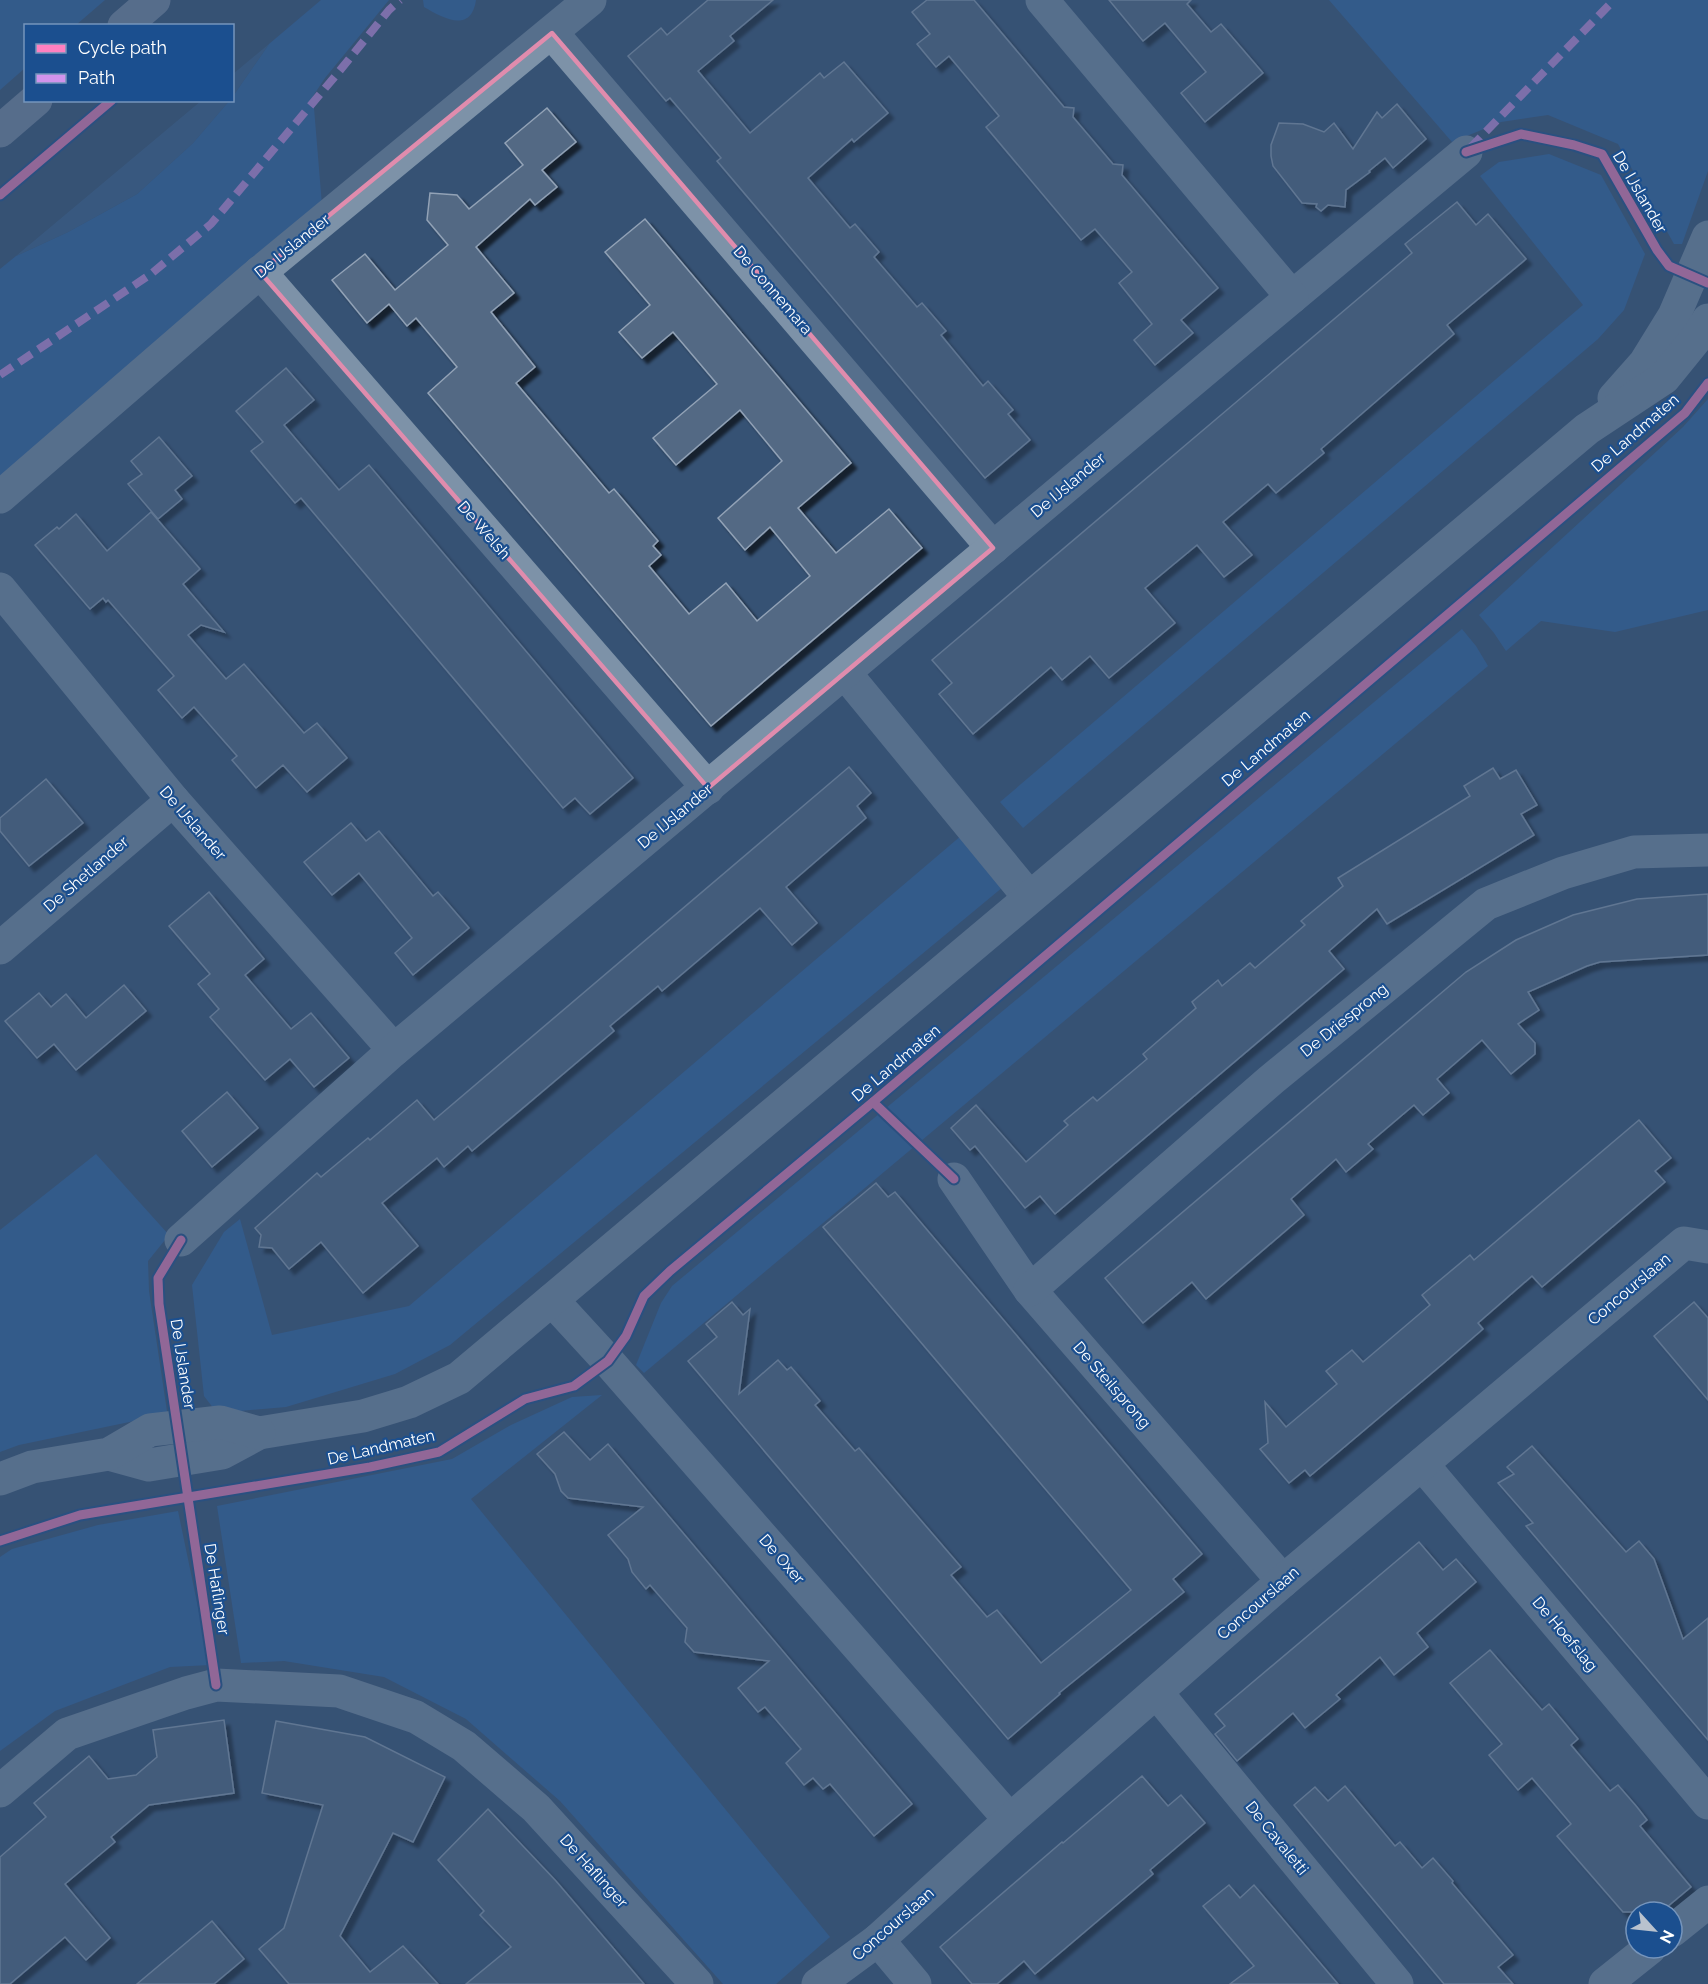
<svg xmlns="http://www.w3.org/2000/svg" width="1708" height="1984" viewBox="0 0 1708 1984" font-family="Raleway,sans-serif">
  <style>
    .green { fill: #2f66a5 }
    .water { fill: #3b618d }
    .building { fill: #526984; stroke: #92a2b6; stroke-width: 1.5; filter: url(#shadow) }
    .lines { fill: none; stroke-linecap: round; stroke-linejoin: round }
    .minor { stroke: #7d92a8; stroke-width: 33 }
    .major { stroke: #7d8ea7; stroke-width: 33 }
    .quiet { stroke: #d193ec; stroke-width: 8; stroke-dasharray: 15 8; stroke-linecap: butt }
    .cycleway-casing { stroke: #1b4f8f; stroke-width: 13 }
    .cycleway { stroke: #ff80c0; stroke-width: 9 }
    .marked { fill: none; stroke: #e08cad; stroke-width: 4.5; stroke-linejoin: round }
    .labels { text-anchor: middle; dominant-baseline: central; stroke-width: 4.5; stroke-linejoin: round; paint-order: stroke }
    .street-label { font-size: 16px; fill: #fff; stroke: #1b4f8f }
  </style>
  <defs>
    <filter id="shadow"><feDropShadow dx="5.5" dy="5.5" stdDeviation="1.5" flood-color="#0009"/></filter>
  </defs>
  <rect width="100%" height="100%" fill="#365274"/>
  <g class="green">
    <path d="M 0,0 L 105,0 L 76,25 L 26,26 L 25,68 L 0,90 Z"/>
    <path d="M 321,0 L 389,0 L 325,78 L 313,96 L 322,205 L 0,477 L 0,269 L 16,256 L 68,232 L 137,194 L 193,143 L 229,101 L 232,100 L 233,96 L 269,44 Z"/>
    <path d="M 423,0 L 476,0 C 471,34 443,18 424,7 Z"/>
    <path d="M 1329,0 L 1708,0 L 1708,171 L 1682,244 L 1674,244 L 1618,144 L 1548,115 L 1501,122 L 1452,142 Z"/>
    <path d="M 1549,154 L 1601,175 L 1645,254 L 1624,310 L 1598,339 L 1023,828 L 1000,802 L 1583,305 L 1480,176 L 1499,162 Z"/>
    <path d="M 1708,399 L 1708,610 L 1615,632 L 1541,621 L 1506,651 L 1494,633 L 1479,615 L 1683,427 Z"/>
    <path d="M 1462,629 L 1476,646 L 1488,666 L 644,1373 L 636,1365 L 661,1303 L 672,1286 Z"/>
    <path d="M 962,835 L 1003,887 L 450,1345 L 395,1374 L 286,1407 L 217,1413 L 204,1396 L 192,1285 L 224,1232 L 240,1219 L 272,1335 L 409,1306 Z"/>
    <path d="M 96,1154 L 169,1235 L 148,1261 L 149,1291 L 168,1418 L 139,1420 L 19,1445 L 0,1452 L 0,1230 Z"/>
    <path d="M 602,1395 L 471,1499 L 830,1937 L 776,1984 L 723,1984 L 560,1801 L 466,1719 L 384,1677 L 284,1661 L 241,1663 L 217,1506 L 452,1459 L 511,1425 L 572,1397 Z"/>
    <path d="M 178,1511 L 210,1665 L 170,1667 L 55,1711 L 0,1751 L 0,1557 L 12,1549 L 98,1525 Z"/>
  </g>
  <g class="water">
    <path d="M 269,44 L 233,96 L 233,74 Z"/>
    <path d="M 201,101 L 229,101 L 193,143 L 137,194 L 68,232 L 16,256 Z"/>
  </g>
  <g class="building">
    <path d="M 708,0 L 773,0 L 730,36 L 734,41 L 698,71 L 750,133 L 820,73 L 824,78 L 844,62 L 888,113 L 854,142 L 852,139 L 808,178 L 850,228 L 855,224 L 879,252 L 874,257 L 917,307 L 922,303 L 946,331 L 941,335 L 983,386 L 988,381 L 1013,410 L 1008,414 L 1030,440 L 985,478 L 717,161 L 721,158 L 670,98 L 666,101 L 628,56 L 661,28 L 667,35 Z"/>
    <path d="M 927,0 L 974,0 L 1064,107 L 1074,108 L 1073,117 L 1113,164 L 1123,165 L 1122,175 L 1218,288 L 1181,320 L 1193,333 L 1155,365 L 1134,340 L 1152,324 L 1119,283 L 1132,272 L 1095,229 L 1081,240 L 986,127 L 999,116 L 949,56 L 936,67 L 917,44 L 930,34 L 912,12 Z"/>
    <path d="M 1109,0 L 1191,0 L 1187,4 L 1211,32 L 1221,24 L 1263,73 L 1205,122 L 1181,93 L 1206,72 L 1165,23 L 1143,41 Z"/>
    <path d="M 1397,104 L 1426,139 L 1393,168 L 1385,158 L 1369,171 L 1370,172 L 1346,190 L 1345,207 L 1328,205 L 1321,211 L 1316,207 L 1317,204 L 1302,203 L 1273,166 L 1271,156 L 1271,145 L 1279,123 L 1303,124 L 1324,132 L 1334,123 L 1353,149 L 1377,112 L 1382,118 Z"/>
    <path d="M 547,108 L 576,142 L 542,170 L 557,187 L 535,205 L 530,199 L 476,247 L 514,293 L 491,312 L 535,367 L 516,383 L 609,493 L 614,489 L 658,541 L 653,546 L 661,555 L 649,566 L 689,614 L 726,583 L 757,621 L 810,576 L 770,527 L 745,550 L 718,518 L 782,461 L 740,410 L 676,465 L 653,438 L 717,384 L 673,332 L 642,358 L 619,332 L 650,305 L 605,252 L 645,219 L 851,463 L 798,508 L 836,553 L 889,509 L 922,548 L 711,726 L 428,393 L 457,367 L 416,318 L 407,326 L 389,304 L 367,323 L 332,280 L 365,254 L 395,290 L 448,245 L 427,220 L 430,193 L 457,195 L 469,209 L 523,165 L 505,143 Z"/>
    <path d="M 1457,202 L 1476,225 L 1488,214 L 1526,259 L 1447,325 L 1454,334 L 1321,449 L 1324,453 L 1276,493 L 1268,484 L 1223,522 L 1252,555 L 1224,577 L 1197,545 L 1145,588 L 1175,623 L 1109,678 L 1090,656 L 1062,680 L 1051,667 L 973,734 L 939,694 L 952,683 L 932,660 L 1412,253 L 1405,244 Z"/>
    <path d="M 286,368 L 314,400 L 284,425 L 339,490 L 369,465 L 633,778 L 590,814 L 575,798 L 563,808 L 301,498 L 295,503 L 251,451 L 263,442 L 236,411 Z"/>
    <path d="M 159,437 L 192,476 L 175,490 L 182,499 L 158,519 L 128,484 L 142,474 L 131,461 Z"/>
    <path d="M 151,512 L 200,569 L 183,584 L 224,632 L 201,625 L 188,635 L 226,679 L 244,664 L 304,733 L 317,723 L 347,758 L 307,792 L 283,765 L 256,788 L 232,760 L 237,756 L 194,707 L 182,718 L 158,690 L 174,676 L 108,600 L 106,602 L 103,598 L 90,609 L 35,545 L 57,527 L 59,529 L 76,514 L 107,551 Z"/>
    <path d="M 849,767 L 871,793 L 857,806 L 866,818 L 786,887 L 817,923 L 792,945 L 760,908 L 662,991 L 658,986 L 610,1026 L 614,1031 L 472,1151 L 468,1146 L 444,1167 L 437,1158 L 382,1203 L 418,1246 L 363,1293 L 321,1242 L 289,1269 L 272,1248 L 259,1247 L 261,1235 L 255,1228 L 317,1173 L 321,1177 L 368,1138 L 370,1140 L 417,1100 L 434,1120 Z"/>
    <path d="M 1493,768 L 1500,779 L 1516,770 L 1537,805 L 1521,814 L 1534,835 L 1387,924 L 1377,909 L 1329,951 L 1344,969 L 1055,1214 L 1040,1196 L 1025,1208 L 975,1146 L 970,1150 L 951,1128 L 976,1105 L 1026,1162 L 1068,1125 L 1064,1121 L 1093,1097 L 1097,1101 L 1147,1059 L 1143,1054 L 1196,1008 L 1192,1002 L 1218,980 L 1222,986 L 1250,963 L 1255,968 L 1305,925 L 1301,921 L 1343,886 L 1338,878 L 1470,796 L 1464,786 Z"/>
    <path d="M 46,779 L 83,823 L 29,866 L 0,831 L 0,818 Z"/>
    <path d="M 351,823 L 366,841 L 379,831 L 433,896 L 438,892 L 469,928 L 413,975 L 395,953 L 412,938 L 359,873 L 332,895 L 304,862 Z"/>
    <path d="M 209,892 L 264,959 L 245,975 L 291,1029 L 311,1013 L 349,1058 L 314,1087 L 290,1059 L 265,1080 L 210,1017 L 219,1009 L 198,984 L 210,974 L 169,926 Z"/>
    <path d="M 1708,894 L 1708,955 L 1600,962 L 1587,966 L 1528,992 L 1539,1010 L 1518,1024 L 1535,1043 L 1535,1054 L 1511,1074 L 1482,1040 L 1437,1079 L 1449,1093 L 1423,1115 L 1414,1105 L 1368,1144 L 1373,1149 L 1346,1172 L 1336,1159 L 1291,1199 L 1304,1215 L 1206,1299 L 1192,1282 L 1143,1323 L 1105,1278 L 1466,972 L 1516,940 L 1573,915 L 1637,899 Z"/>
    <path d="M 124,985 L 146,1011 L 76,1070 L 54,1044 L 37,1058 L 5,1021 L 39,993 L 51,1007 L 66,994 L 86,1018 Z"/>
    <path d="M 227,1092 L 258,1128 L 212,1167 L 182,1131 Z"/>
    <path d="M 1639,1120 L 1671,1158 L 1655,1171 L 1665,1182 L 1542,1287 L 1532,1276 L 1478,1323 L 1483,1329 L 1445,1362 L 1310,1476 L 1305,1470 L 1289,1483 L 1260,1449 L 1268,1443 L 1265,1402 L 1286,1427 L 1337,1384 L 1326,1371 L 1352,1350 L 1363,1362 L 1430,1305 L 1422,1295 L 1470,1255 L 1474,1260 Z"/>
    <path d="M 876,1183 L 888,1197 L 895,1192 L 1202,1554 L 1173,1579 L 1184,1592 L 1059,1693 L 1060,1694 L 1008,1739 L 688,1361 L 717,1337 L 706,1324 L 732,1302 L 743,1315 L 750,1309 L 739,1394 L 778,1360 L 787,1370 L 791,1367 L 820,1401 L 815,1405 L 855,1451 L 859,1448 L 961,1567 L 951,1575 L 987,1617 L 997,1610 L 1041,1663 L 1131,1590 L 823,1227 Z"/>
    <path d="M 1694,1302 L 1708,1318 L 1708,1400 L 1654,1336 Z"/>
    <path d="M 564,1432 L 590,1460 L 608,1444 L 912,1804 L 874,1836 L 830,1784 L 823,1789 L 813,1778 L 804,1785 L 786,1763 L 801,1749 L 765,1707 L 758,1712 L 738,1688 L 769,1661 L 694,1652 L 685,1642 L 687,1628 L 650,1585 L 646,1589 L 632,1572 L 628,1559 L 608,1535 L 643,1507 L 568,1498 L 561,1491 L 555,1474 L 537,1454 Z"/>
    <path d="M 1532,1446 L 1626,1552 L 1639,1541 L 1654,1559 L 1683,1639 L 1708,1618 L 1708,1740 L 1526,1526 L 1533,1523 L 1498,1483 L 1514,1474 L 1507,1467 Z"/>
    <path d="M 1419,1542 L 1443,1570 L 1456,1559 L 1476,1582 L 1417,1633 L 1428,1647 L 1394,1675 L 1380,1657 L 1336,1695 L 1340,1699 L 1305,1728 L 1293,1713 L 1237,1761 L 1215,1734 L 1225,1726 L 1215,1714 Z"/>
    <path d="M 1490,1650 L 1542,1710 L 1549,1704 L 1578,1739 L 1571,1745 L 1610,1791 L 1618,1785 L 1637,1807 L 1647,1820 L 1640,1826 L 1691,1887 L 1661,1912 L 1623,1912 L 1557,1836 L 1571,1824 L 1532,1778 L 1518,1790 L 1489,1755 L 1502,1744 L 1450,1683 Z"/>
    <path d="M 224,1720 L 234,1793 L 149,1805 L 111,1837 L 115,1842 L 65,1884 L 110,1938 L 86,1960 L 65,1937 L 10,1984 L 0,1984 L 0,1857 L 46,1817 L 34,1803 L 89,1756 L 108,1779 L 136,1775 L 157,1757 L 153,1730 Z"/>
    <path d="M 276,1721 L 365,1737 L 445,1777 L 413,1842 L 393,1833 L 340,1936 L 370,1972 L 403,1946 L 438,1984 L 289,1984 L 259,1949 L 284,1928 L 323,1805 L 262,1793 Z"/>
    <path d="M 1142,1776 L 1168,1806 L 1181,1795 L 1205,1823 L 1150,1870 L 1153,1874 L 1035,1974 L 1024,1961 L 997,1984 L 972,1984 L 940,1947 L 1062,1842 L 1063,1843 Z"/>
    <path d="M 1345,1786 L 1395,1846 L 1400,1842 L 1422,1868 L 1433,1858 L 1453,1881 L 1452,1883 L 1513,1955 L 1498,1967 L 1513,1984 L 1444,1984 L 1294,1805 L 1315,1787 L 1328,1801 Z"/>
    <path d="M 488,1809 L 556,1881 L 644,1984 L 466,1984 L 511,1947 L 480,1915 L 484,1911 L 438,1860 Z"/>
    <path d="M 1229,1885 L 1240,1898 L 1254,1885 L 1338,1984 L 1230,1984 L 1254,1966 L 1203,1906 Z"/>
    <path d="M 212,1921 L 244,1959 L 214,1984 L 137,1984 Z"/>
  </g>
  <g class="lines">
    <g class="minor">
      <path d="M 552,33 L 993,548"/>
      <path d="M 260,272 L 708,788"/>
      <path d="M 1292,297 L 1466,152"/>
      <path d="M 1614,398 L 1645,363 L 1674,316 L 1708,237"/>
      <path d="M 0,497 L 253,278 L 590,0"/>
      <path d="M 0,589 L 173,800 L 394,1050"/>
      <path d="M 845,673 L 1029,897"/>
      <path d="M 0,948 L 173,800"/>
      <path d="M 954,1179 L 1030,1290 L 1283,1581"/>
      <path d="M 181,1240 L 394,1050 L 1292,297 L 1042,0"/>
      <path d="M 1030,1290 L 1271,1080 L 1486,904 L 1563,873 L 1634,852 L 1708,850"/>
      <path d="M 552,1300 L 608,1361 L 1010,1820"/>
      <path d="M 109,1454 L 149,1465 L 222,1453 L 259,1433 L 363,1416 L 409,1402 L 459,1378 L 1587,429 L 1664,378 L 1699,335 L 1708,320"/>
      <path d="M 1422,1464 L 1708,1803"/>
      <path d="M 0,1479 L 32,1467 L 109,1454 L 150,1430 L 220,1422 L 259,1433"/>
      <path d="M 1157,1693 L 1397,1984"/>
      <path d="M 0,1791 L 67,1734 L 186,1693 L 216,1685 L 339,1691 L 416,1717 L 464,1746 L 536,1808 L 697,1984"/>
      <path d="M 1672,1931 L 1708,1902"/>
      <path d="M 878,1940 L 915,1984"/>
      <path d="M 818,1984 L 878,1940 L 1010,1820 L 1283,1581 L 1684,1243 L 1708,1247"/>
      <path d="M 1605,1984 L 1650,1948"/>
    </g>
    <g class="major">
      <path d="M 124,26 L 154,0"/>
      <path d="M 0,131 L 36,100"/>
    </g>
    <g class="quiet">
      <path d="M 1470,148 L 1614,0"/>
      <path d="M 0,375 L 151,274 L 211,224 L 337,74 L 389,10 L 400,0"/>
    </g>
    <g class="cycleway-casing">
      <g id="cycleway">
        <path d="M 1466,152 L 1521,134 L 1574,145 L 1602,154 L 1657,250 L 1669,266 L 1708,283"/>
        <path d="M 0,195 L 112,100"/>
        <path d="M 873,1102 L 954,1179"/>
        <path d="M 181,1240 L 158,1278 L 159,1304 L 216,1685"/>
        <path d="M 0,1541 L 80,1515 L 370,1467 L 439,1452 L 525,1399 L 574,1386 L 608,1361 L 626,1336 L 644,1296 L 670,1271 L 873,1102 L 1685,413 L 1708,383"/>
      </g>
    </g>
    <use href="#cycleway" class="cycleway"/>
  </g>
  <path d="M0 0H1708V1984H0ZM 552,33 L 993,548 L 708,788 L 260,272 Z" fill="#365274" fill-opacity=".55" fill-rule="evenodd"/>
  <path class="marked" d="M 552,33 L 993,548 L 708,788 L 260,272 Z"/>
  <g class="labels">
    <g class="street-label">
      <text transform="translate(1640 192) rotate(60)">De IJslander</text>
      <text transform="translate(292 246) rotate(-39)">De IJslander</text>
      <text transform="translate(773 290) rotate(49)">De Connemara</text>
      <text transform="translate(1635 433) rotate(-41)">De Landmaten</text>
      <text transform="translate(1068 485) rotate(-40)">De IJslander</text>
      <text transform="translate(484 530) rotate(49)">De Welsh</text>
      <text transform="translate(1266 748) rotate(-40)">De Landmaten</text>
      <text transform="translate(675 816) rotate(-40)">De IJslander</text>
      <text transform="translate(193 823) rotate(49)">De IJslander</text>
      <text transform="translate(86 874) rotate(-41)">De Shetlander</text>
      <text transform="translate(1344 1020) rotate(-39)">De Driesprong</text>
      <text transform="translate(896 1063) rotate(-40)">De Landmaten</text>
      <text transform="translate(1629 1289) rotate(-40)">Concourslaan</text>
      <text transform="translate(183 1364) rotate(81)">De IJslander</text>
      <text transform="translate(1112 1385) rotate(49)">De Steilsprong</text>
      <text transform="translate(381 1447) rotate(-13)">De Landmaten</text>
      <text transform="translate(782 1559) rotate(49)">De Oxer</text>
      <text transform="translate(217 1589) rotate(81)">De Haflinger</text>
      <text transform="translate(1258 1603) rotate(-41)">Concourslaan</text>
      <text transform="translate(1565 1634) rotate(50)">De Hoefslag</text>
      <text transform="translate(1277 1838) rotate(51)">De Cavaletti</text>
      <text transform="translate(594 1871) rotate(48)">De Haflinger</text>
      <text transform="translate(893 1924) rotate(-41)">Concourslaan</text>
    </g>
  </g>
  <rect x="24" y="24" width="210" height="78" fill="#1b4f8f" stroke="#7695bc" stroke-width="1.5"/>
  <rect x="36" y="44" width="30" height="9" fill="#ff80c0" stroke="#7695bc" stroke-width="1.5"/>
  <text x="78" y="54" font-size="18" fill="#ffffff">Cycle path</text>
  <rect x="36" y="74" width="30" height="9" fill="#d193ec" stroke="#7695bc" stroke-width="1.5"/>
  <text x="78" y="84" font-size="18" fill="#ffffff">Path</text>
  <g transform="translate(1654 1930) rotate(117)"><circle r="28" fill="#1b4f8f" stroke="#7695bc" stroke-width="1.5"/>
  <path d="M0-4.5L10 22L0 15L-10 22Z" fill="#b9c2ce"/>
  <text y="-9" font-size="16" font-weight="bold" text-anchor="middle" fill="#ffffff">N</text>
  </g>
</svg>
